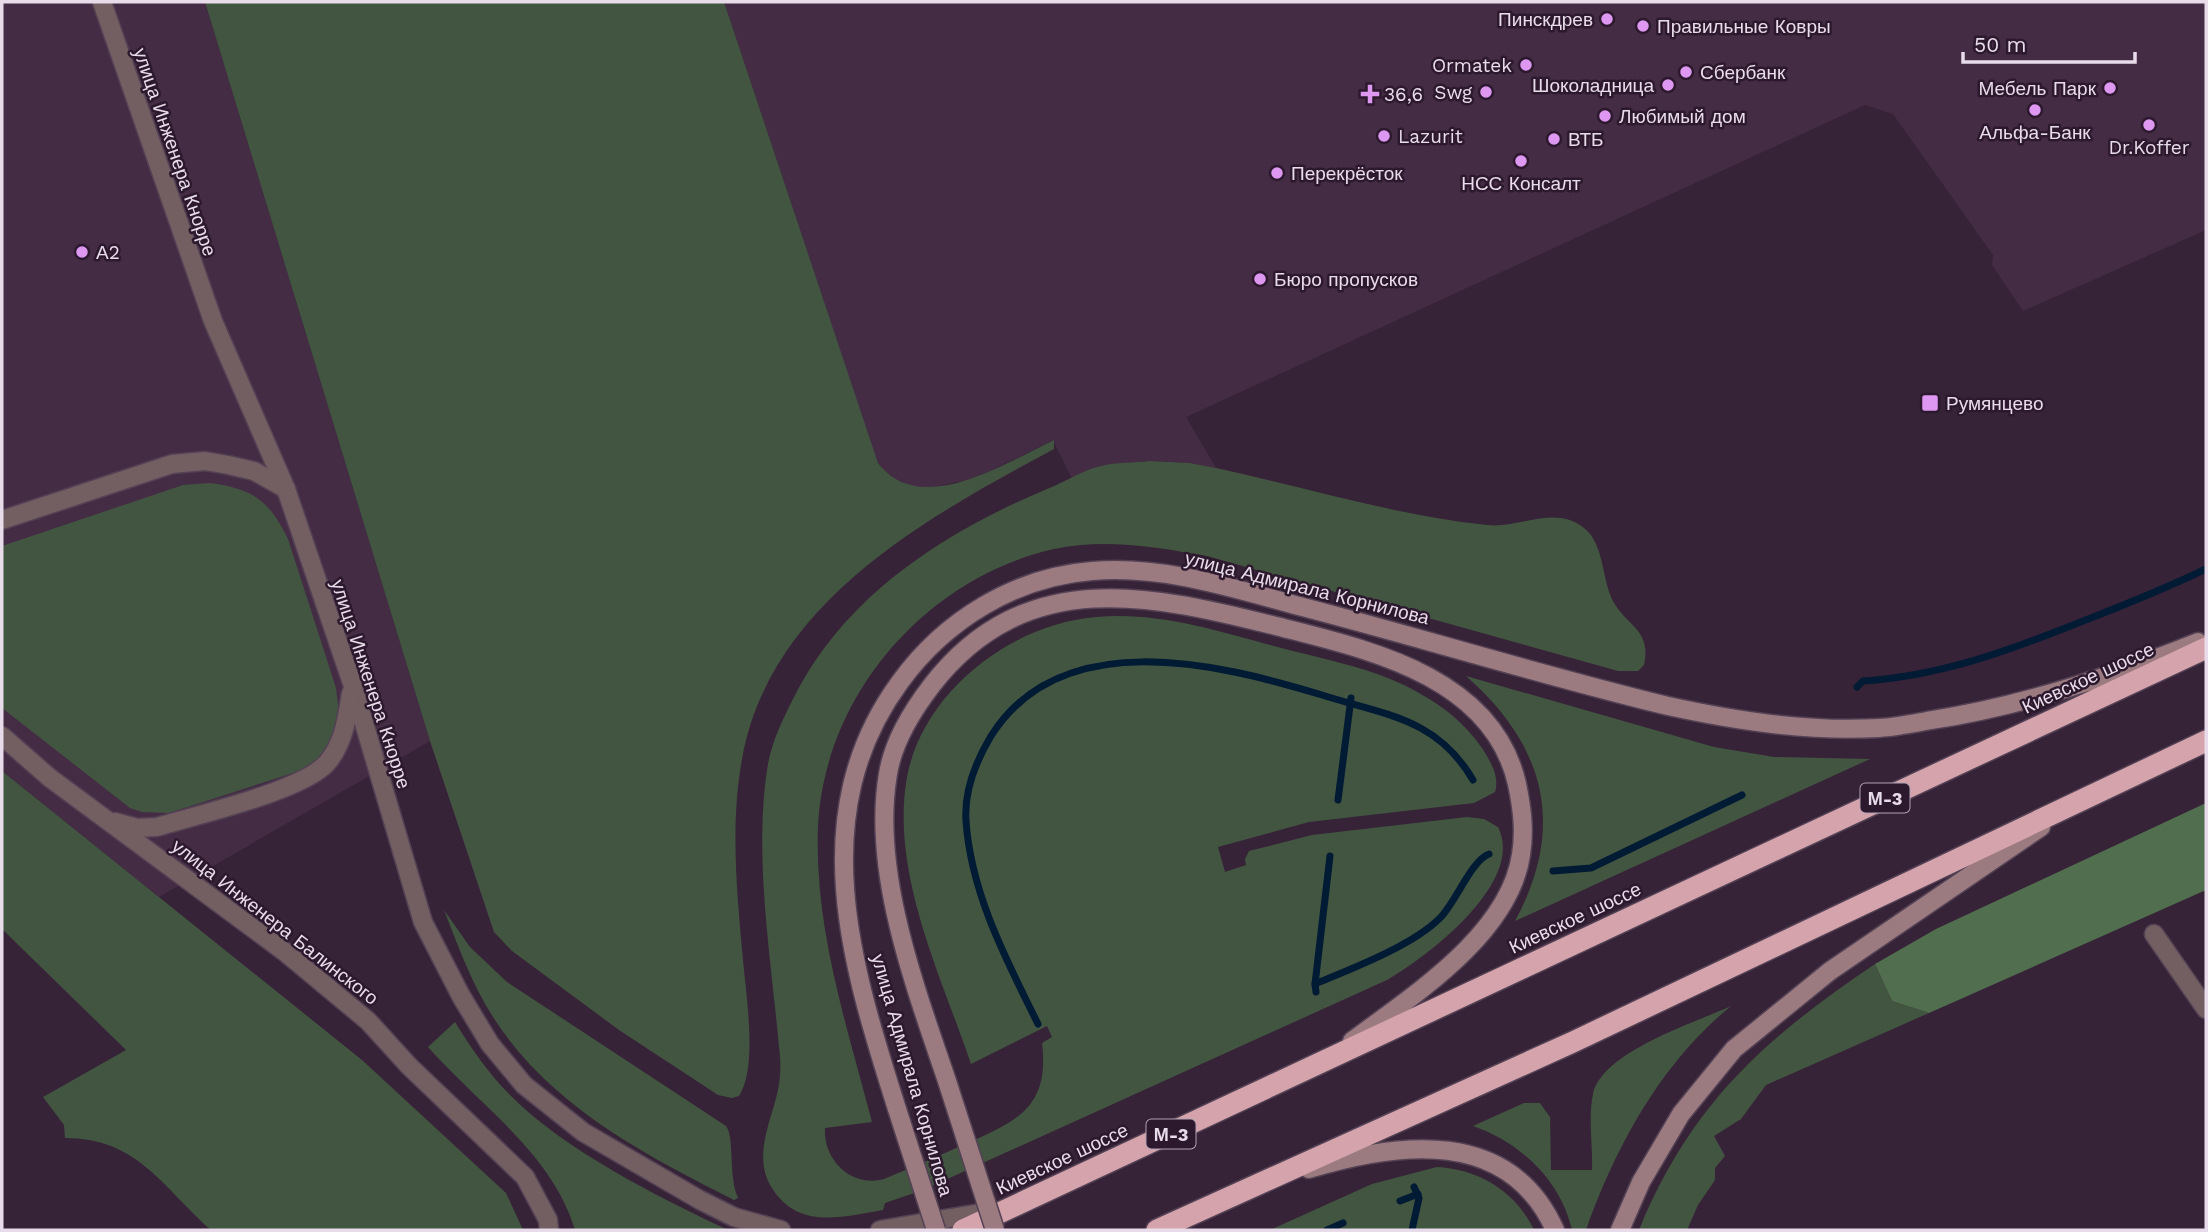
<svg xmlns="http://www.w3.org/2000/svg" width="2208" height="1232" viewBox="0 0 2208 1232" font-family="'Work Sans',sans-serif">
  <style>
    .built { fill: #442c45 }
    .green { fill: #425540 }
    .forest { fill: #516f4e }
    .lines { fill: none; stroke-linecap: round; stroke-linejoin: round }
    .stream { stroke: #021b35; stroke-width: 7 }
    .street-casing { stroke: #534154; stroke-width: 21 }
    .secondary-casing { stroke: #534154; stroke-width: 21 }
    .highway-casing { stroke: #534154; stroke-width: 24 }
    .street { stroke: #735e62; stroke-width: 18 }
    .secondary { stroke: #9b7a80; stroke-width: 18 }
    .highway { stroke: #d5a3ac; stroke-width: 21 }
    .secondary-bridge-casing { stroke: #534154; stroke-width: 21; stroke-linecap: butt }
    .secondary-bridge { stroke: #9b7a80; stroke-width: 18 }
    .poi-dot { fill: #de98f2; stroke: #2d192e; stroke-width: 2.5 }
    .labels { text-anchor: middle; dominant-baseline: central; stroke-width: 5; stroke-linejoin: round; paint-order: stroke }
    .shield { fill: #2d192e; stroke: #b1a2b2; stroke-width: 2 }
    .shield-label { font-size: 18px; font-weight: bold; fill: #e9dcea }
    .poi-label { font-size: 19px; fill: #e9dcea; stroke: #2d192e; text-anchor: start }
    .street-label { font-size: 19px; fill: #e9dcea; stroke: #2d192e }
  </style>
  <rect width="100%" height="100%" fill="#372338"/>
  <g class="built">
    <path d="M 2,2 L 205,2 L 430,741 L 159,897 L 2,771 Z"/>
    <path d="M 724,2 L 2206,2 L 2206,230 L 2023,311 L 1992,265 L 1993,255 L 1893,114 L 1865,105 L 1186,417 L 1216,468 L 1190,463 L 1149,461 L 1100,466 L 1072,479 L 1053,440 L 976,478 L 926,489 L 907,485 L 887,474 L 878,463 Z"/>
  </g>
  <g class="green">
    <path d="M 205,2 L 724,2 L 878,463 C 921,519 1005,463 1054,440 L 1054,449 C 926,518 770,602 742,759 C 730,825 737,894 743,960 C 746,995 758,1067 739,1096 L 732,1098 L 718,1095 L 619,1030 L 512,951 L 494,932 L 430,741 Z"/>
    <path d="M 1149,461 L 1190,463 L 1216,468 C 1304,487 1398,516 1487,525 C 1519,529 1555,504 1584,528 C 1606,545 1601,585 1616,606 C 1631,628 1651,632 1644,665 L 1638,671 L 1618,671 L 1207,556 C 1157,547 1104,538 1054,549 C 926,578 824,695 818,827 C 814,928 847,1026 872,1122 L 825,1128 C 823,1160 852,1188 884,1179 C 910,1168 937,1157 963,1145 C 1016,1122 1050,1108 1042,1043 L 1052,1037 L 1047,1026 L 971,1064 C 941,975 890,873 907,777 C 923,691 1013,623 1097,617 C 1162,611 1227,634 1289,650 C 1332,661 1380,670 1419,693 C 1445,707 1465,724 1482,748 C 1490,761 1500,776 1495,792 L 1474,803 L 1309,822 L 1218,847 L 1225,872 L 1246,865 L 1245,859 L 1249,851 L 1312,835 L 1467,817 L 1484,819 L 1498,827 C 1526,882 1427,957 1387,980 L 923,1190 L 885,1203 L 883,1210 C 842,1217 798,1230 772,1188 C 752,1157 771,1122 778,1090 C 781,1075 781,1061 779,1047 C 771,957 753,853 768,764 C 772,741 783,719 793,699 C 844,596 944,532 1047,489 C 1065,482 1083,470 1101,466 C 1116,462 1134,463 1149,461 Z"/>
    <path d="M 210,483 C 253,489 269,500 288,539 L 336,688 L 339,713 L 333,740 L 317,760 L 296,772 L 169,813 L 142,812 L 130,808 L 2,708 L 2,546 L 183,485 Z"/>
    <path d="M 1466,676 L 1714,747 L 1774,757 L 1870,759 L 1515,921 C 1566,827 1546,746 1466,676 Z"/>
    <path d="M 2,771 L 362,1060 L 506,1193 L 523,1230 L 211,1230 C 162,1187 138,1138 65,1138 L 64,1125 L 43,1097 L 126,1050 L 2,929 Z"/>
    <path d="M 444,910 L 470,947 L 507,982 L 726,1126 C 735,1138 728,1175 738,1198 L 734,1200 C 643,1154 549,1105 493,1017 C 472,984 458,946 444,910 Z"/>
    <path d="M 1875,964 L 1892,1001 L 1929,1013 L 1766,1085 L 1741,1119 L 1714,1136 L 1725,1156 L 1715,1168 L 1715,1180 L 1698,1205 L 1687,1230 L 1639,1230 C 1690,1105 1765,1038 1875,964 Z"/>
    <path d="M 1731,1006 C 1662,1062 1615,1147 1586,1230 L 1572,1230 C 1561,1181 1520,1142 1473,1126 L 1524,1103 L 1540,1103 L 1550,1117 L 1551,1170 L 1592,1170 C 1593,1146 1588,1118 1593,1094 C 1602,1052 1694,1023 1731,1006 Z"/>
    <path d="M 455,1022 C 471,1048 489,1074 510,1095 C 564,1150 658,1197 728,1230 L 575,1230 C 552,1153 479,1105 428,1047 Z"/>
    <path d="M 1437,1167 C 1479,1169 1516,1192 1534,1230 L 1270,1230 L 1372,1184 Z"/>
  </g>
  <path class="forest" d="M 2206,803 L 2206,890 L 1929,1013 L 1892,1001 L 1875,964 L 1936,929 Z"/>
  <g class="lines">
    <g class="stream">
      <path d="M 1857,687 L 1863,681 C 1940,676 2008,651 2078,623 C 2122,606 2164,589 2206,569"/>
      <path d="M 1338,800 L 1351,698"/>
      <path d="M 1553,871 L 1591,868 L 1742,795"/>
      <path d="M 1315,984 L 1330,856"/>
      <path d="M 1316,992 L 1315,984 C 1351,969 1412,946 1440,918 C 1456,902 1471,861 1489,854"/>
      <path d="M 1038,1024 C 1007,961 971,894 966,821 C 964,791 976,761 991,736 C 1061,625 1217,663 1322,695 C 1385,715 1437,718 1473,780"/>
      <path d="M 1400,1201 L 1418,1194"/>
      <path d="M 1327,1230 L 1343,1223"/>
      <path d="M 1412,1230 L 1419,1198 L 1414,1187"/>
    </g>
    <g class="street-casing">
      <g id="street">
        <path d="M 102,2 L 213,321 L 286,489 L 353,686 L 423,922 L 461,996 L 490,1044 L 524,1085 L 583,1132 L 700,1200 L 734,1217 L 781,1230"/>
        <path d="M 2,520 L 172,464 L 205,461 L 228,465 L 254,471 L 286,489"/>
        <path d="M 2,736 L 50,778 L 285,952 L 368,1021 L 409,1066 L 525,1177 L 548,1220 L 549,1230"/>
        <path d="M 115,822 L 137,828 L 157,827 C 196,815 302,791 327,763 C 344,743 347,718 351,693"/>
        <path d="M 2154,934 L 2206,1009"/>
        <path d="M 880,1230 L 992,1211"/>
      </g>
    </g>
    <g class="secondary-casing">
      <g id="secondary">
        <path d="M 947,1081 C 916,989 871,872 888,774 C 893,742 912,711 932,685 C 1026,564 1153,595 1280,627 C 1370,650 1493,677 1517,784 C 1522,808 1525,830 1521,855 C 1509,935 1412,996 1352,1041"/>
        <path d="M 897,1109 C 852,967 803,814 900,682 C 945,620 1015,577 1092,571 C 1163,565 1232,588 1299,606 C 1422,638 1544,676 1668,706 C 1737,721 1808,732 1879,728 C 1897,727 1915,723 1932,720 C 2023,706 2113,676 2198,642"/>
        <path d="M 1309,1169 C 1398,1142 1509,1127 1555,1230"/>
        <path d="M 1620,1230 L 1641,1182 L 1681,1114 L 1734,1049 L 1830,971 L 2041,827"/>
      </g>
    </g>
    <g class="highway-casing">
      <g id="highway">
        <path d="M 963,1230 L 2206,648"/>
        <path d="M 1157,1230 L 1573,1042 L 2206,741"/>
      </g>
    </g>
    <use href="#street" class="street"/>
    <use href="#secondary" class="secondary"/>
    <use href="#highway" class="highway"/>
    <g class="secondary-bridge-casing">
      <g id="secondary-bridge">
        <path d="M 947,1081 L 995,1230"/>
        <path d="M 897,1109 L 936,1230"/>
      </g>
    </g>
    <use href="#secondary-bridge" class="secondary-bridge"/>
  </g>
  <g class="poi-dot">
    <circle cx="1607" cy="19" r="7"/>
    <circle cx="1643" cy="26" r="7"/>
    <circle cx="1526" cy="65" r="7"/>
    <circle cx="1686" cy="72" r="7"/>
    <circle cx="1668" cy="85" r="7"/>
    <circle cx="2110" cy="88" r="7"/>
    <circle cx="1486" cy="92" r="7"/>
    <path d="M1366.5 83.5h7v7h7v7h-7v7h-7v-7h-7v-7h7z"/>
    <circle cx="2035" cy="110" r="7"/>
    <circle cx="1605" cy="116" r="7"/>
    <circle cx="2149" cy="125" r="7"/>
    <circle cx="1384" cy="136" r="7"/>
    <circle cx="1554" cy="139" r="7"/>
    <circle cx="1521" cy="161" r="7"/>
    <circle cx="1277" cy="173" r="7"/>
    <circle cx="82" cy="252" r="7"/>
    <circle cx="1260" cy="279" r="7"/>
    <rect x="1921" y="394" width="18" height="18" rx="3.5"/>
  </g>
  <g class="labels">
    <g class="shield">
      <rect x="1860.5" y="783.5" width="49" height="29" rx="5"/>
      <rect x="1146.5" y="1119.5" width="49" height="29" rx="5"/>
    </g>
    <g class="shield-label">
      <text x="1885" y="798">М-3</text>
      <text x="1171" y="1134">М-3</text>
    </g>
    <g class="poi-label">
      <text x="1593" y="19" text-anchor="end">Пинскдрев</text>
      <text x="1657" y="26">Правильные Ковры</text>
      <text x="1512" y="65" text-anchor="end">Ormatek</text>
      <text x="1700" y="72">Сбербанк</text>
      <text x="1654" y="85" text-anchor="end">Шоколадница</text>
      <text x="2096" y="88" text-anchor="end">Мебель Парк</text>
      <text x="1472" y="92" text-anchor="end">Swg</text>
      <text x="1384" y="94">36,6</text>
      <text x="1619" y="116">Любимый дом</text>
      <text x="2035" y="132" text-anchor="middle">Альфа-Банк</text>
      <text x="1398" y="136">Lazurit</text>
      <text x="1568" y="139">ВТБ</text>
      <text x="2149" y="147" text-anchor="middle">Dr.Koffer</text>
      <text x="1291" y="173">Перекрёсток</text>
      <text x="1521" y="183" text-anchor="middle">НСС Консалт</text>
      <text x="96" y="252">А2</text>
      <text x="1274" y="279">Бюро пропусков</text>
      <text x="1946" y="403">Румянцево</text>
    </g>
    <g class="street-label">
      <text transform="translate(175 152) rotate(71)">улица Инженера Кнорре</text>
      <text transform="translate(1307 588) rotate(14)">улица Адмирала Корнилова</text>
      <text transform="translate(2088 678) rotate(-25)">Киевское шоссе</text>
      <text transform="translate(371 684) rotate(72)">улица Инженера Кнорре</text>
      <text transform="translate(1575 918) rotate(-25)">Киевское шоссе</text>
      <text transform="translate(275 922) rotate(38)">улица Инженера Балинского</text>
      <text transform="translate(912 1075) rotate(74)">улица Адмирала Корнилова</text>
      <text transform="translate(1062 1159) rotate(-25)">Киевское шоссе</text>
    </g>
  </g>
  <rect width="2208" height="1232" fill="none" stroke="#e9dcea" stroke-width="7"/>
  <path d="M1963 52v10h172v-10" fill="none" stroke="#e9dcea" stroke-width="3.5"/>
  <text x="1974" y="52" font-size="21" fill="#e9dcea" stroke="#2d192e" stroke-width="5" paint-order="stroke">50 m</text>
</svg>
